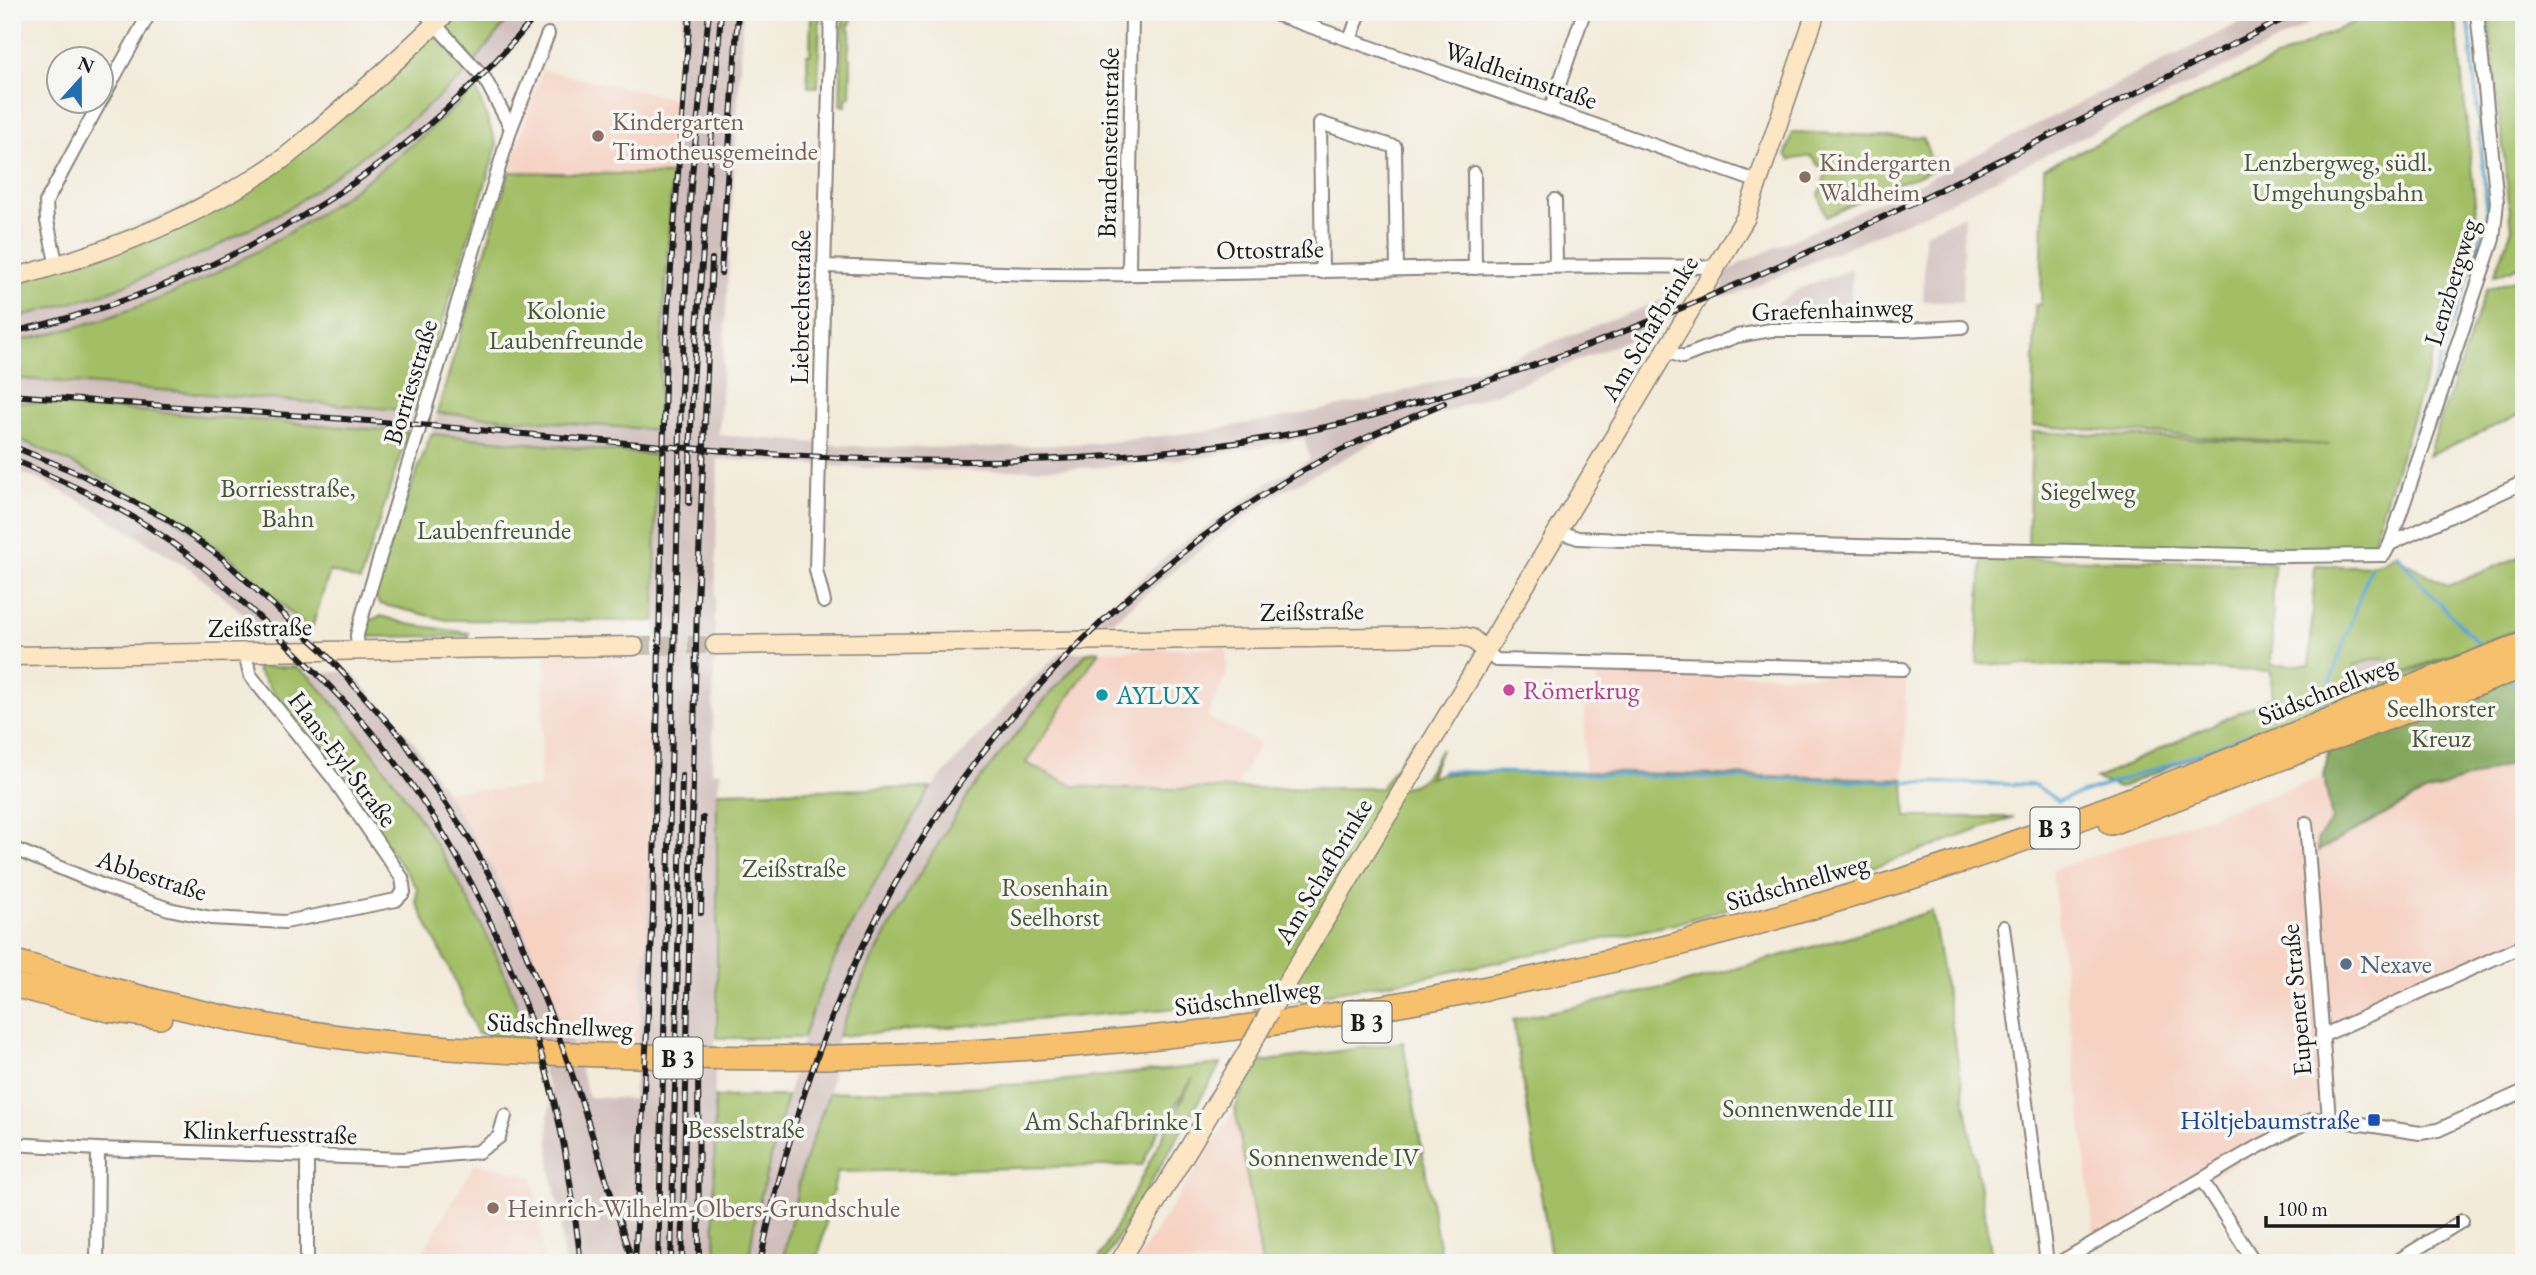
<svg xmlns="http://www.w3.org/2000/svg" width="2536" height="1275" viewBox="0 0 2536 1275" font-family="'EB Garamond',serif">
  <style>
    .built { fill: #f6d2c3 }
    .industrial { fill: #d1bfbd }
    .green { fill: #a3bf66; stroke: #606e41; stroke-width: 2 }
    .forest { fill: #82a65b; stroke: #4f613c; stroke-width: 2 }
    .lines { fill: none; stroke-linecap: round; stroke-linejoin: round }
    .stream { stroke: #59a5d1; stroke-width: 3.5 }
    .secondary-tunnel { stroke: #c8c2b4; stroke-width: 18; stroke-dasharray: 18 9; stroke-linecap: butt }
    .street-casing { stroke: #88847b; stroke-width: 16 }
    .secondary-casing { stroke: #88847b; stroke-width: 21 }
    .highway-casing { stroke: #88847b; stroke-width: 26 }
    .street { stroke: #fff; stroke-width: 12 }
    .secondary { stroke: #fce6c4; stroke-width: 18 }
    .highway { stroke: #f7c06c; stroke-width: 23 }
    .rail-casing { stroke: #1c1c1c; stroke-width: 6 }
    .rail { stroke: #f6f6f2; stroke-width: 3.5; stroke-dasharray: 10; stroke-linecap: butt }
    .secondary-bridge-casing { stroke: #88847b; stroke-width: 21; stroke-linecap: butt }
    .secondary-bridge { stroke: #fce6c4; stroke-width: 18 }
    .education-dot { fill: #8d6e63; stroke: #f6f6f2; stroke-width: 2.5 }
    .hotel-dot { fill: #d1479c; stroke: #f6f6f2; stroke-width: 2.5 }
    .culture-dot { fill: #0f9aa8; stroke: #f6f6f2; stroke-width: 2.5 }
    .service-dot { fill: #5c6f8a; stroke: #f6f6f2; stroke-width: 2.5 }
    .transit-dot { fill: #1a4fb4; stroke: #f6f6f2; stroke-width: 2.5 }
    .labels { text-anchor: middle; dominant-baseline: central; stroke-width: 7; stroke-linejoin: round; paint-order: stroke }
    .shield { fill: #f6f6f2; stroke: #5d5d5c; stroke-width: 2 }
    .shield-label { font-size: 24px; font-weight: bold; fill: #1c1c1c }
    .street-label { font-size: 26px; fill: #1c1c1c; stroke: #f6f6f2 }
    .education-label { font-size: 26px; fill: #785e54; stroke: #f6f6f2; text-anchor: start }
    .park-label { font-size: 26px; fill: #4b5536; stroke: #f6f6f2 }
    .hotel-label { font-size: 26px; fill: #b23c85; stroke: #f6f6f2; text-anchor: start }
    .culture-label { font-size: 26px; fill: #0d838f; stroke: #f6f6f2; text-anchor: start }
    .service-label { font-size: 26px; fill: #4e5e75; stroke: #f6f6f2; text-anchor: start }
    .transit-label { font-size: 26px; fill: #164399; stroke: #f6f6f2; text-anchor: end }
  </style>
  <rect width="100%" height="100%" fill="#f6f6f2"/>
  <filter id="ink" filterUnits="userSpaceOnUse"><feTurbulence type="fractalNoise" baseFrequency=".0143" numOctaves="2"/><feDisplacementMap in="SourceGraphic" scale="14" xChannelSelector="R" yChannelSelector="G"/><feConvolveMatrix kernelMatrix="1 2 1 2 8 2 1 2 1" color-interpolation-filters="sRGB"/></filter>
  <filter id="wash" filterUnits="userSpaceOnUse"><feTurbulence type="fractalNoise" baseFrequency=".00686" numOctaves="4" result="noise"/><feDisplacementMap in="SourceGraphic" scale="28" xChannelSelector="R" yChannelSelector="G"/><feGaussianBlur stdDeviation="1.57" result="paint"/><feColorMatrix in="noise" values="0 0 0 0 0 0 0 0 0 0 0 0 0 0 0 0 0 1.4 0 .05"/><feComposite in="paint" operator="in"/></filter>
  <g filter="url(#wash)">
    <rect width="100%" height="100%" fill="#f3ebda"/>
    <g class="built">
      <path d="M 542,70 L 677,99 L 672,175 L 509,172 Z"/>
      <path d="M 656,646 L 647,930 L 636,1052 L 572,1045 L 542,970 L 488,860 L 445,791 L 539,788 L 546,648 Z"/>
      <path d="M 1226,647 L 1227,673 L 1207,717 L 1260,743 L 1236,787 L 1130,789 L 1074,786 L 1026,763 L 1099,651 Z"/>
      <path d="M 1597,671 L 1906,677 L 1904,779 L 1584,772 L 1585,696 L 1597,696 Z"/>
      <path d="M 2524,752 L 2524,945 L 2323,1035 L 2329,1119 L 2311,1120 L 2095,1243 L 2052,870 L 2324,777 L 2332,820 L 2319,838 L 2319,851 L 2420,795 L 2516,762 Z"/>
      <path d="M 1235,1109 L 1262,1263 L 1135,1263 Z"/>
      <path d="M 475,1163 L 529,1175 L 533,1178 L 544,1263 L 416,1263 Z"/>
    </g>
    <g class="industrial">
      <path d="M 514,12 L 545,12 L 476,88 L 427,134 L 345,197 L 224,270 L 124,312 L 45,336 L 12,342 L 12,319 L 103,294 L 210,250 L 369,152 L 414,118 L 462,77 Z"/>
      <path d="M 683,12 L 743,12 L 719,435 L 865,447 L 981,448 L 1101,443 L 1204,431 L 1297,415 L 1388,396 L 1497,363 L 1679,294 L 1667,320 L 1653,330 L 1505,390 L 1399,429 L 1277,494 L 1183,563 L 1113,621 L 1094,621 L 1173,550 L 1269,482 L 1310,460 L 1304,438 L 1210,456 L 1102,467 L 981,471 L 863,468 L 718,459 L 712,771 L 721,772 L 717,792 L 714,1208 L 716,1263 L 564,1263 L 560,1218 L 550,1163 L 548,1116 L 552,1096 L 500,963 L 438,845 L 383,763 L 308,675 L 350,671 L 414,742 L 488,860 L 523,929 L 572,1045 L 589,1097 L 633,1099 L 647,930 L 656,646 L 656,455 L 431,434 L 437,413 L 657,430 Z"/>
      <path d="M 2261,12 L 2329,12 L 2276,42 L 1923,215 L 1734,295 L 1720,296 L 1726,273 L 1741,263 L 1920,183 Z"/>
      <path d="M 1964,215 L 1962,302 L 1923,301 L 1925,233 Z"/>
      <path d="M 1852,269 L 1849,322 L 1774,320 L 1775,305 L 1800,288 Z"/>
      <path d="M 12,378 L 415,411 L 408,432 L 12,401 Z"/>
      <path d="M 12,436 L 54,454 L 170,516 L 225,553 L 311,631 L 263,631 L 192,570 L 77,499 L 44,482 L 12,469 Z"/>
      <path d="M 1061,652 L 1088,652 L 1040,705 L 914,883 L 867,969 L 838,1036 L 829,1093 L 802,1169 L 782,1263 L 748,1263 L 756,1214 L 770,1159 L 803,1038 L 816,999 L 836,953 L 931,788 L 1016,695 Z"/>
      <path d="M 2371,659 L 2389,659 L 2397,674 L 2360,688 L 2353,666 Z"/>
    </g>
    <g class="green">
      <path d="M 448,12 L 514,12 L 462,77 L 414,118 L 293,206 L 210,250 L 103,294 L 12,319 L 12,278 L 235,188 Z"/>
      <path d="M 811,12 L 820,12 L 818,87 L 808,87 L 807,55 L 810,55 Z"/>
      <path d="M 843,12 L 857,12 L 857,16 L 852,16 L 851,23 L 849,24 L 849,30 L 851,30 L 848,57 L 851,60 L 850,97 L 846,98 L 846,106 L 840,105 Z"/>
      <path d="M 2375,12 L 2455,12 L 2477,222 L 2369,551 L 2028,547 L 2032,432 L 2330,445 L 2033,426 L 2035,305 L 2041,305 L 2044,168 Z"/>
      <path d="M 2488,12 L 2524,12 L 2524,264 L 2494,276 L 2512,229 Z"/>
      <path d="M 476,88 L 497,146 L 415,411 L 12,378 L 12,342 C 188,310 348,209 476,88 Z"/>
      <path d="M 1792,132 L 1923,138 L 1935,170 L 1889,187 L 1826,217 L 1819,195 L 1826,173 L 1811,156 L 1790,160 L 1786,155 Z"/>
      <path d="M 509,172 L 672,175 L 657,430 L 437,413 Z"/>
      <path d="M 2524,276 L 2524,413 L 2428,456 L 2486,290 Z"/>
      <path d="M 12,401 L 408,432 L 360,581 L 330,571 L 311,631 C 282,605 254,575 223,552 C 159,504 85,468 12,436 Z"/>
      <path d="M 431,434 L 656,455 L 655,621 L 447,620 L 380,604 L 372,592 Z"/>
      <path d="M 2393,555 L 2448,586 L 2524,555 L 2524,628 L 2397,674 L 2389,659 L 2371,659 L 2354,666 L 2360,688 L 2119,788 L 2096,779 L 2272,697 L 2271,671 L 1977,664 L 1982,558 L 2274,563 L 2271,665 L 2310,665 L 2315,565 C 2335,565 2379,571 2393,555 Z"/>
      <path d="M 381,616 L 407,624 L 469,633 L 468,636 L 365,637 L 364,633 L 368,621 Z"/>
      <path d="M 1099,651 L 1026,763 L 1074,786 L 1130,789 L 1381,788 L 1414,740 L 1416,741 L 1389,788 C 1424,788 1426,776 1441,749 L 1429,778 L 1440,774 L 1584,772 L 1904,779 L 1906,817 L 2014,817 L 1889,862 L 1674,924 L 1422,978 L 1317,995 L 1315,999 L 1261,1002 L 1255,1011 L 1252,1002 L 838,1036 L 867,969 L 914,883 L 972,789 L 1040,705 L 1088,652 Z"/>
      <path d="M 257,667 L 294,667 L 308,675 C 373,745 426,822 471,905 C 494,949 517,994 527,1043 L 477,1033 L 450,970 L 416,902 L 417,888 L 339,777 L 257,671 Z"/>
      <path d="M 931,788 C 883,869 832,948 803,1038 L 717,1038 L 717,792 Z"/>
      <path d="M 1932,911 L 1993,1263 L 1552,1263 L 1513,1020 L 1680,984 L 1840,939 Z"/>
      <path d="M 1403,1042 L 1442,1263 L 1262,1263 L 1235,1109 L 1254,1063 Z"/>
      <path d="M 1221,1064 L 1103,1263 L 1097,1263 L 1193,1078 L 1157,1134 L 1142,1165 L 837,1172 L 817,1263 L 782,1263 L 802,1169 L 829,1093 L 1027,1084 Z"/>
      <path d="M 787,1096 L 756,1214 L 748,1263 L 716,1263 L 714,1208 L 715,1097 Z"/>
    </g>
    <path class="forest" d="M 2524,628 L 2524,752 L 2516,762 L 2420,795 L 2318,851 L 2318,838 L 2332,820 L 2324,777 L 2337,698 Z"/>
    <g class="lines">
      <g class="stream">
        <path d="M 2384,538 L 2382,534 L 2488,217 L 2468,12"/>
        <path d="M 2378,546 L 2382,535"/>
        <path d="M 2396,553 L 2434,598 L 2485,650"/>
        <path d="M 2511,680 L 2524,694"/>
        <path d="M 1442,771 L 2035,785 L 2058,801 L 2179,761 L 2322,705 L 2370,568"/>
      </g>
    </g>
  </g>
  <g filter="url(#ink)">
    <g class="lines">
      <path class="secondary-tunnel" d="M 634,646 L 715,645"/>
      <g class="street-casing">
        <g id="street">
          <path d="M 424,12 L 485,79 L 511,128"/>
          <path d="M 1269,12 L 1759,182"/>
          <path d="M 1350,40 L 1360,12"/>
          <path d="M 102,99 L 150,12"/>
          <path d="M 1551,108 L 1584,12"/>
          <path d="M 1474,173 L 1475,268"/>
          <path d="M 1555,200 L 1556,266"/>
          <path d="M 57,266 L 47,221 L 46,202 L 100,102"/>
          <path d="M 823,266 C 897,268 971,273 1045,274 C 1269,276 1493,263 1717,267"/>
          <path d="M 1322,272 L 1320,123 L 1395,147 L 1397,269"/>
          <path d="M 1129,273 L 1132,12"/>
          <path d="M 1666,351 L 1683,357 L 1737,336 L 1771,330 L 1905,330 L 1962,327"/>
          <path d="M 1557,531 L 1578,538 L 1645,541 L 2288,556 L 2384,555 L 2390,544 L 2493,239 L 2497,202 L 2477,12"/>
          <path d="M 2390,544 L 2524,482"/>
          <path d="M 824,602 L 816,570 L 831,12"/>
          <path d="M 1485,650 L 1496,660 L 1903,669"/>
          <path d="M 358,651 L 357,635 L 365,606 L 511,128 L 548,34"/>
          <path d="M 2306,823 L 2329,1119"/>
          <path d="M 12,848 L 106,887 L 169,909 L 211,918 L 285,922 L 396,900 L 404,892 L 402,878 L 333,778 L 250,675 L 245,653"/>
          <path d="M 2003,927 L 2047,1263"/>
          <path d="M 2322,1036 L 2524,945"/>
          <path d="M 12,1144 L 98,1149 L 404,1159 L 478,1152 L 499,1137 L 505,1116"/>
          <path d="M 307,1155 L 307,1263"/>
          <path d="M 2202,1180 L 2255,1263"/>
          <path d="M 97,1263 L 98,1149"/>
          <path d="M 2059,1263 L 2252,1150 L 2311,1120 L 2329,1119 L 2420,1133 L 2438,1130 L 2524,1091"/>
          <path d="M 2394,1263 L 2462,1221"/>
        </g>
      </g>
      <g class="secondary-casing">
        <g id="secondary">
          <path d="M 12,278 C 107,253 199,217 280,161 C 294,151 308,138 321,127 C 365,91 406,51 448,12"/>
          <path d="M 715,645 L 1461,636 L 1471,638 L 1485,650"/>
          <path d="M 12,656 L 634,646"/>
          <path d="M 1269,1013 L 1746,217 L 1816,12"/>
          <path d="M 1119,1263 L 1247,1052"/>
        </g>
      </g>
      <g class="highway-casing">
        <g id="highway">
          <path d="M 2111,823 L 2524,666"/>
          <path d="M 12,961 C 29,966 46,970 62,975 C 128,995 195,1013 264,1025 C 387,1048 513,1053 638,1056 C 907,1064 1175,1045 1440,997 C 1593,969 1744,929 1893,883 C 2108,817 2313,722 2524,644"/>
          <path d="M 12,985 L 109,1010 L 160,1017"/>
        </g>
      </g>
      <use href="#street" class="street"/>
      <use href="#secondary" class="secondary"/>
      <use href="#highway" class="highway"/>
      <g class="rail-casing">
        <g id="rail">
          <path d="M 721,273 L 738,12"/>
          <path d="M 12,332 C 217,287 405,175 539,12"/>
          <path d="M 12,395 C 175,407 338,417 501,432 C 784,457 1064,486 1345,423 C 1372,416 1399,408 1426,400 C 1560,361 1688,308 1815,249 C 1978,174 2137,91 2298,12"/>
          <path d="M 12,446 L 82,475 L 167,519 L 222,558 L 322,650 L 402,738 L 470,840 L 507,907 L 554,1023 L 580,1097 L 631,1257"/>
          <path d="M 12,459 C 62,481 113,502 158,533 C 205,564 245,604 286,643 C 323,679 362,718 393,759 C 471,861 534,1002 560,1127 C 570,1172 575,1217 581,1263"/>
          <path d="M 689,503 L 692,395 L 721,12"/>
          <path d="M 701,913 L 703,818"/>
          <path d="M 698,1053 L 699,1263"/>
          <path d="M 635,1263 L 653,914 L 666,335 L 690,12"/>
          <path d="M 658,1263 L 681,393 L 691,184 L 709,12"/>
          <path d="M 671,1263 L 682,776"/>
          <path d="M 682,1263 L 697,602 L 712,259"/>
          <path d="M 760,1263 C 786,1134 830,999 895,884 C 984,726 1120,585 1274,488 C 1327,454 1386,428 1444,403"/>
        </g>
      </g>
      <use href="#rail" class="rail"/>
      <g class="secondary-bridge-casing">
        <path id="secondary-bridge" d="M 1247,1052 L 1269,1013"/>
      </g>
      <use href="#secondary-bridge" class="secondary-bridge"/>
    </g>
  </g>
  <g class="education-dot">
    <circle cx="598" cy="136" r="7"/>
    <circle cx="1805" cy="177" r="7"/>
    <circle cx="493" cy="1208" r="7"/>
  </g>
  <circle class="hotel-dot" cx="1509" cy="690" r="7"/>
  <circle class="culture-dot" cx="1102" cy="695" r="7"/>
  <circle class="service-dot" cx="2346" cy="964" r="7"/>
  <rect class="transit-dot" x="2367" y="1113" width="14" height="14" rx="3.5"/>
  <g class="labels">
    <g class="shield">
      <rect x="2030.5" y="807.5" width="49" height="41" rx="5"/>
      <rect x="1342.5" y="1001.5" width="49" height="41" rx="5"/>
      <rect x="653.5" y="1037.5" width="49" height="41" rx="5"/>
    </g>
    <g class="shield-label">
      <text x="2055" y="828">B 3</text>
      <text x="1367" y="1022">B 3</text>
      <text x="678" y="1058">B 3</text>
    </g>
    <g class="street-label">
      <text transform="translate(1521 75) rotate(19)">Waldheimstraße</text>
      <text transform="translate(1108 143) rotate(-89)">Brandensteinstraße</text>
      <text transform="translate(1270 249) rotate(-1)">Ottostraße</text>
      <text transform="translate(2451 282) rotate(-73)">Lenzbergweg</text>
      <text transform="translate(800 307) rotate(-89)">Liebrechtstraße</text>
      <text transform="translate(1832 309) rotate(-2)">Graefenhainweg</text>
      <text transform="translate(1649 328) rotate(-59)">Am Schafbrinke</text>
      <text transform="translate(410 382) rotate(-73)">Borriesstraße</text>
      <text transform="translate(1312 611) rotate(-1)">Zeißstraße</text>
      <text transform="translate(260 627) rotate(-1)">Zeißstraße</text>
      <text transform="translate(2327 690) rotate(-22)">Südschnellweg</text>
      <text transform="translate(343 759) rotate(53)">Hans-Eyl-Straße</text>
      <text transform="translate(1323 871) rotate(-59)">Am Schafbrinke</text>
      <text transform="translate(152 875) rotate(18)">Abbestraße</text>
      <text transform="translate(1797 882) rotate(-16)">Südschnellweg</text>
      <text transform="translate(1247 997) rotate(-8)">Südschnellweg</text>
      <text transform="translate(2296 1000) rotate(-95)">Eupener Straße</text>
      <text transform="translate(560 1025) rotate(3)">Südschnellweg</text>
      <text transform="translate(270 1132) rotate(2)">Klinkerfuesstraße</text>
    </g>
    <g class="education-label">
      <text x="612" y="121">Kindergarten<tspan x="612" dy="30">Timotheusgemeinde</tspan></text>
      <text x="1819" y="162">Kindergarten<tspan x="1819" dy="30">Waldheim</tspan></text>
      <text x="507" y="1208">Heinrich-Wilhelm-Olbers-Grundschule</text>
    </g>
    <g class="park-label">
      <text x="2338" y="162">Lenzbergweg, südl.<tspan x="2338" dy="30">Umgehungsbahn</tspan></text>
      <text x="566" y="310">Kolonie<tspan x="566" dy="30">Laubenfreunde</tspan></text>
      <text x="288" y="488">Borriesstraße,<tspan x="288" dy="30">Bahn</tspan></text>
      <text x="2088" y="491">Siegelweg</text>
      <text x="494" y="530">Laubenfreunde</text>
      <text x="2441" y="708">Seelhorster<tspan x="2441" dy="30">Kreuz</tspan></text>
      <text x="794" y="868">Zeißstraße</text>
      <text x="1055" y="887">Rosenhain<tspan x="1055" dy="30">Seelhorst</tspan></text>
      <text x="1808" y="1108">Sonnenwende III</text>
      <text x="1113" y="1121">Am Schafbrinke I</text>
      <text x="746" y="1129">Besselstraße</text>
      <text x="1334" y="1157">Sonnenwende IV</text>
    </g>
    <g class="hotel-label">
      <text x="1523" y="690">Römerkrug</text>
    </g>
    <g class="culture-label">
      <text x="1116" y="695">AYLUX</text>
    </g>
    <g class="service-label">
      <text x="2360" y="964">Nexave</text>
    </g>
    <g class="transit-label">
      <text x="2360" y="1120">Höltjebaumstraße</text>
    </g>
  </g>
  <rect width="2536" height="1275" fill="none" stroke="#f6f6f2" stroke-width="42"/>
  <g transform="translate(80 80) rotate(21)"><circle r="33" fill="#f6f6f2" stroke="#9f9f9c" stroke-width="2"/>
  <path d="M0-5L12 26L0 18L-12 26Z" fill="#1f6fb2"/>
  <text y="-10" font-size="19" font-weight="bold" text-anchor="middle" fill="#1c1c1c">N</text>
  </g>
  <path d="M2266 1216v10h192v-10" fill="none" stroke="#1c1c1c" stroke-width="3.5"/>
  <text x="2277" y="1216" font-size="21" fill="#1c1c1c" stroke="#f6f6f2" stroke-width="5" paint-order="stroke">100 m</text>
</svg>
